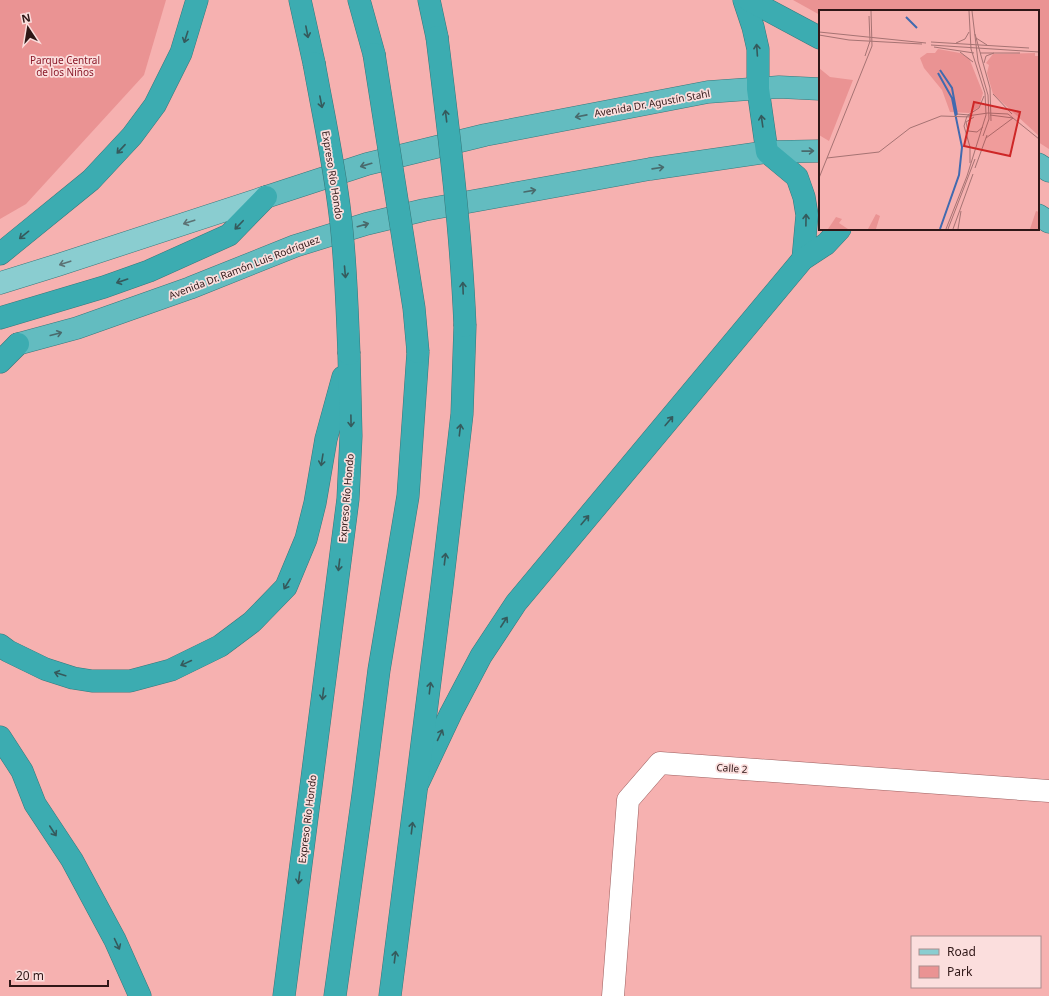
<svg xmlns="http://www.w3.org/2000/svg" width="1049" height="996" viewBox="0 0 1049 996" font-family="'Noto Sans',sans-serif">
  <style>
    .green { fill: #ea9393 }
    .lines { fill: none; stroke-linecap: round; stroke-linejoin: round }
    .minor-casing { stroke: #9d5f5f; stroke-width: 23 }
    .primary-casing { stroke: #37787b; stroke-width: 23 }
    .trunk-casing { stroke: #37787b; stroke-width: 23 }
    .motorway-casing { stroke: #37787b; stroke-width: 23 }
    .minor { stroke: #fff; stroke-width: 22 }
    .primary { stroke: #8acdd0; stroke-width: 22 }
    .trunk { stroke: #63bcc0; stroke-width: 22 }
    .motorway { stroke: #3cacb1; stroke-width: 22 }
    .motorway-bridge-casing { stroke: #37787b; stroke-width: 23; stroke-linecap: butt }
    .motorway-bridge { stroke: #3cacb1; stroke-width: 22 }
    .oneway { stroke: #355a5c }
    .oneway2 { stroke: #496a6c }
    .oneway3 { stroke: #5c7274 }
    .labels { text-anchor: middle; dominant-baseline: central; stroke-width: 3.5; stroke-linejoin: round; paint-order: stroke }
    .park-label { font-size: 10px; fill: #8b1929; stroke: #fbdedd }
    .street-label { font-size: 10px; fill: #2f1717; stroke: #fbdedd }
    .inset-river { fill: none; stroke: #416aaf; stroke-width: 2 }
    .inset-road { fill: none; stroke: #a67373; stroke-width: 1 }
    .view { fill: #ce2727; fill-opacity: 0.15; stroke: #ce2727; stroke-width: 2 }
    .inset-edge { fill: none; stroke: #2f1717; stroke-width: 2 }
  </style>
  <rect width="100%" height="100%" fill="#f6b1b0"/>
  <g class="green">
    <path d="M 0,0 L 166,0 L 144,75 L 26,204 L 0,219 Z"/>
    <path d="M 793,0 L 1049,0 L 1049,149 L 1038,142 L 1038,11 L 820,11 L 820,15 Z"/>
  </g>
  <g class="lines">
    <g class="minor-casing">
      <path id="minor" d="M 613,996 L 628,800 L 660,763 L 1049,791"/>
    </g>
    <g class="primary-casing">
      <path id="primary" d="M 0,283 L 58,265 L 266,197"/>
    </g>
    <g class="trunk-casing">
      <g id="trunk">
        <path d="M 1038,164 L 1049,171"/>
        <path d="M 266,197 L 367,164 L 485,135 L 708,92 L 779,87 L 820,89"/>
        <path d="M 1038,215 L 1049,222"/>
        <path d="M 18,344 L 77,328 L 190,288 L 295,246 L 366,224 L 424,210 L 650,169 L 767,152 L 820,151"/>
      </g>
    </g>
    <g class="motorway-casing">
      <g id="motorway">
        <path d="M 300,0 L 314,63"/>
        <path d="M 359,0 L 374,54"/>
        <path d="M 429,0 L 437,37"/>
        <path d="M 744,0 L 753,27 L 758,49 L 758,89 L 767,152 L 797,177 L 804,197 L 807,215 L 803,259"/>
        <path d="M 749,0 L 820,38"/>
        <path d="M 0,254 L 91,180 L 132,136 L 155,105 L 181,53 L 197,0"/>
        <path d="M 0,318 L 104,287 L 149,271 L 229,235 L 266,197"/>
        <path d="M 0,362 L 18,344"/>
        <path d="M 0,645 L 8,651 L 45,669 L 73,678 L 92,681 L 130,681 L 171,670 L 220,646 L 252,622 L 286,587 L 306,539 L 315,503 L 326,439 L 343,377"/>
        <path d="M 0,737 L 22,771 L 35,804 L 72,860 L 115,940 L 140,996"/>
        <path d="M 418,783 L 451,713 L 481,656 L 516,603 L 803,259 L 826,244 L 840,229"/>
        <path d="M 284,996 L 348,499 L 351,436 L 349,354"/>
        <path d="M 335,996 L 363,795 L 379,670 L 408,496 L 418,352"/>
        <path d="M 390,996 L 442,586 L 462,414 L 465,326"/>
      </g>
    </g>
    <use href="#minor" class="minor"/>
    <use href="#primary" class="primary"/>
    <use href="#trunk" class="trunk"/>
    <use href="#motorway" class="motorway"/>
    <g class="motorway-bridge-casing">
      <g id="motorway-bridge">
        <path d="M 437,37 C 449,134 461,229 465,326"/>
        <path d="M 374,54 L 414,308 L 418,352"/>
        <path d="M 314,63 C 323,113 334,163 340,214 C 346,260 347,308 349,354"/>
      </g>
    </g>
    <use href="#motorway-bridge" class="motorway-bridge"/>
  </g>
  <defs><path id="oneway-shaft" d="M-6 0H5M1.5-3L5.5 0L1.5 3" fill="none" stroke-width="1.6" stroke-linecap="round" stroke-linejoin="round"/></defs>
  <g class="oneway">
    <use href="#oneway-shaft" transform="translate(307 32) rotate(79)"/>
    <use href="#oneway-shaft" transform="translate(186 37) rotate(108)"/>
    <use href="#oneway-shaft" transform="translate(757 50) rotate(-94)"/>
    <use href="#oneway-shaft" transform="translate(321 102) rotate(79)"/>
    <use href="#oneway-shaft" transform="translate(446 116) rotate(-97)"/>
    <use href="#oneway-shaft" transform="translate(762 121) rotate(-98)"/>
    <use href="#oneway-shaft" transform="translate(121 149) rotate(133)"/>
    <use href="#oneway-shaft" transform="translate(806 220) rotate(-89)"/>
    <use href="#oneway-shaft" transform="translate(239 225) rotate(134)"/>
    <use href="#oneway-shaft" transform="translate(24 235) rotate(141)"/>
    <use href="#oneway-shaft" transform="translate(345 272) rotate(85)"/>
    <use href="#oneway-shaft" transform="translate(122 281) rotate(161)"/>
    <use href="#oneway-shaft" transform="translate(463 288) rotate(-92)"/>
    <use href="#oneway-shaft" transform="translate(351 421) rotate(89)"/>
    <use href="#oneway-shaft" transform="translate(669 421) rotate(-50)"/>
    <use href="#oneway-shaft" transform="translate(460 430) rotate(-83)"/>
    <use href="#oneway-shaft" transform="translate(322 460) rotate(99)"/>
    <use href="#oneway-shaft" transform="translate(585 520) rotate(-50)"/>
    <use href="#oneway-shaft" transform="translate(445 559) rotate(-83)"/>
    <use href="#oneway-shaft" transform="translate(339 565) rotate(97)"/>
    <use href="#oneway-shaft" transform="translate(287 584) rotate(121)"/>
    <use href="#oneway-shaft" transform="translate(504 622) rotate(-57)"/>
    <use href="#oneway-shaft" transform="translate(186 663) rotate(155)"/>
    <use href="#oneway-shaft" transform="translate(60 674) rotate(-163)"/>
    <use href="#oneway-shaft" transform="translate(430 688) rotate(-83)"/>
    <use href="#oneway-shaft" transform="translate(323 694) rotate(97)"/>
    <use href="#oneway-shaft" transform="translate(440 735) rotate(-65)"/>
    <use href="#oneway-shaft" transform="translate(412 828) rotate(-83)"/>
    <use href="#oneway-shaft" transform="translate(53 831) rotate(57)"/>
    <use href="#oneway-shaft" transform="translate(299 878) rotate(97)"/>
    <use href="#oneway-shaft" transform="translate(117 944) rotate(65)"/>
    <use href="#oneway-shaft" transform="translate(395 957) rotate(-83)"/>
  </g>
  <g class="oneway2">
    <use href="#oneway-shaft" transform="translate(581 116) rotate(169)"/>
    <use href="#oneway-shaft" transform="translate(808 151) rotate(-1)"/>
    <use href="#oneway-shaft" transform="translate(366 165) rotate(164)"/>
    <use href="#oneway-shaft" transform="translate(658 168) rotate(-8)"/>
    <use href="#oneway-shaft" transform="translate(530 191) rotate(-10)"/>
    <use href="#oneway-shaft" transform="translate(363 225) rotate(-16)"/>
    <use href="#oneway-shaft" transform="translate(56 334) rotate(-15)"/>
  </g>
  <g class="oneway3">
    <use href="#oneway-shaft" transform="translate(189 222) rotate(162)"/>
    <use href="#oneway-shaft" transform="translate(65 263) rotate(162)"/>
  </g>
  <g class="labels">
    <g class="park-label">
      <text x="65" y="60">Parque Central<tspan x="65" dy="12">de los Niños</tspan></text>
    </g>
    <g class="street-label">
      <text transform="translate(652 103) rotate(-10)">Avenida Dr. Agustín Stahl</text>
      <text transform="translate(333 175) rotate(81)">Expreso Río Hondo</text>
      <text transform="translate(244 267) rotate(-21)">Avenida Dr. Ramón Luis Rodríguez</text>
      <text transform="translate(346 498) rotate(-85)">Expreso Río Hondo</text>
      <text transform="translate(732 768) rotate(4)">Calle 2</text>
      <text transform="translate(307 819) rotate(-83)">Expreso Río Hondo</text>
    </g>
  </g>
  <g transform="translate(819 10)">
    <rect width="220" height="220" fill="#f6b1b0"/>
    <path d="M 119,39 L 141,43 L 150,48 L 164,83 L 160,97 L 150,103 L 131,102 L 123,80 L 105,58 L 101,48 L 108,43 L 116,43 ZM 216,43 L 216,46 L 220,46 L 220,126 L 174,84 L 168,63 L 170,55 L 167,53 L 174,44 ZM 0,58 L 11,67 L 34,70 L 10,131 L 0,125 ZM 217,201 L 220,202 L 220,219 L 211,219 ZM 57,204 L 61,206 L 57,219 L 49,219 ZM 17,207 L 23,209 L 20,213 L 29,219 L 9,219 Z" fill="#ea9393"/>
    <path class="inset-river" d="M 87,7 L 98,18M 121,60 L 133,78 L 138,105M 119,63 L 133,88 L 143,137 L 140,165 L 121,219"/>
    <path class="inset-road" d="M 153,1 L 159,51 L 169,85 L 170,109 L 164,126M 0,22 L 107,33M 156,24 L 171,78 L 172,111M 0,25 L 30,30 L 103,34M 157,28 L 168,35M 112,32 L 210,38M 137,33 L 146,29 L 150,22M 112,35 L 220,42M 115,37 L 155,43M 141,42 L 154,52M 161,43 L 201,43M 46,46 L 51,31 L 50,6M 165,53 L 167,46 L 175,43M 174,84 L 193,104M 138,104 L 151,105M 149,105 L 160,98 L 165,86M 171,105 L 194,108M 155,107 L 147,112 L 149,121 L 158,122 L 164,117M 167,128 L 194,108M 8,148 L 60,142 L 91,118 L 122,106 L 152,107M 151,153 L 151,137 L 145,116 L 148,106 L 169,103 L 189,104 L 220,129M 156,158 L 168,125M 0,168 L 53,36 L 52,1M 127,219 L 148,166 L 167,105 L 166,83 L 152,39 L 150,1M 129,219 L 156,149M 134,219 L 154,164M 139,219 L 142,201"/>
    <path class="view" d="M 155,92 L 201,102 L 191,146 L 145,136 Z"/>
    <rect width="220" height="220" class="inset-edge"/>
  </g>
  <rect x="911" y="936" width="130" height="52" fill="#fbdedd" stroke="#a98e8e"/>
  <rect x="919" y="949" width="20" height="6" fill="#8acdd0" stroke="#a98e8e"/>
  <text x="947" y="956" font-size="12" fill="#2f1717">Road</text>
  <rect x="919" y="966" width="20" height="12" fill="#ea9393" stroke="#a98e8e"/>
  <text x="947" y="976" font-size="12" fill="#2f1717">Park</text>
  <g transform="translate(28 28) rotate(348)" stroke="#fbdedd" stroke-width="3" paint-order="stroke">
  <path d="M0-3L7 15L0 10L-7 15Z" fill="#2f1717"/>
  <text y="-6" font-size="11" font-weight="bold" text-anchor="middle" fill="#2f1717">N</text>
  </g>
  <path d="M10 980v6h98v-6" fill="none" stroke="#2f1717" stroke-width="2"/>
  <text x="16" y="980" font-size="12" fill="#2f1717" stroke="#fbdedd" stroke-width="3" paint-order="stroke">20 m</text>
</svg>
